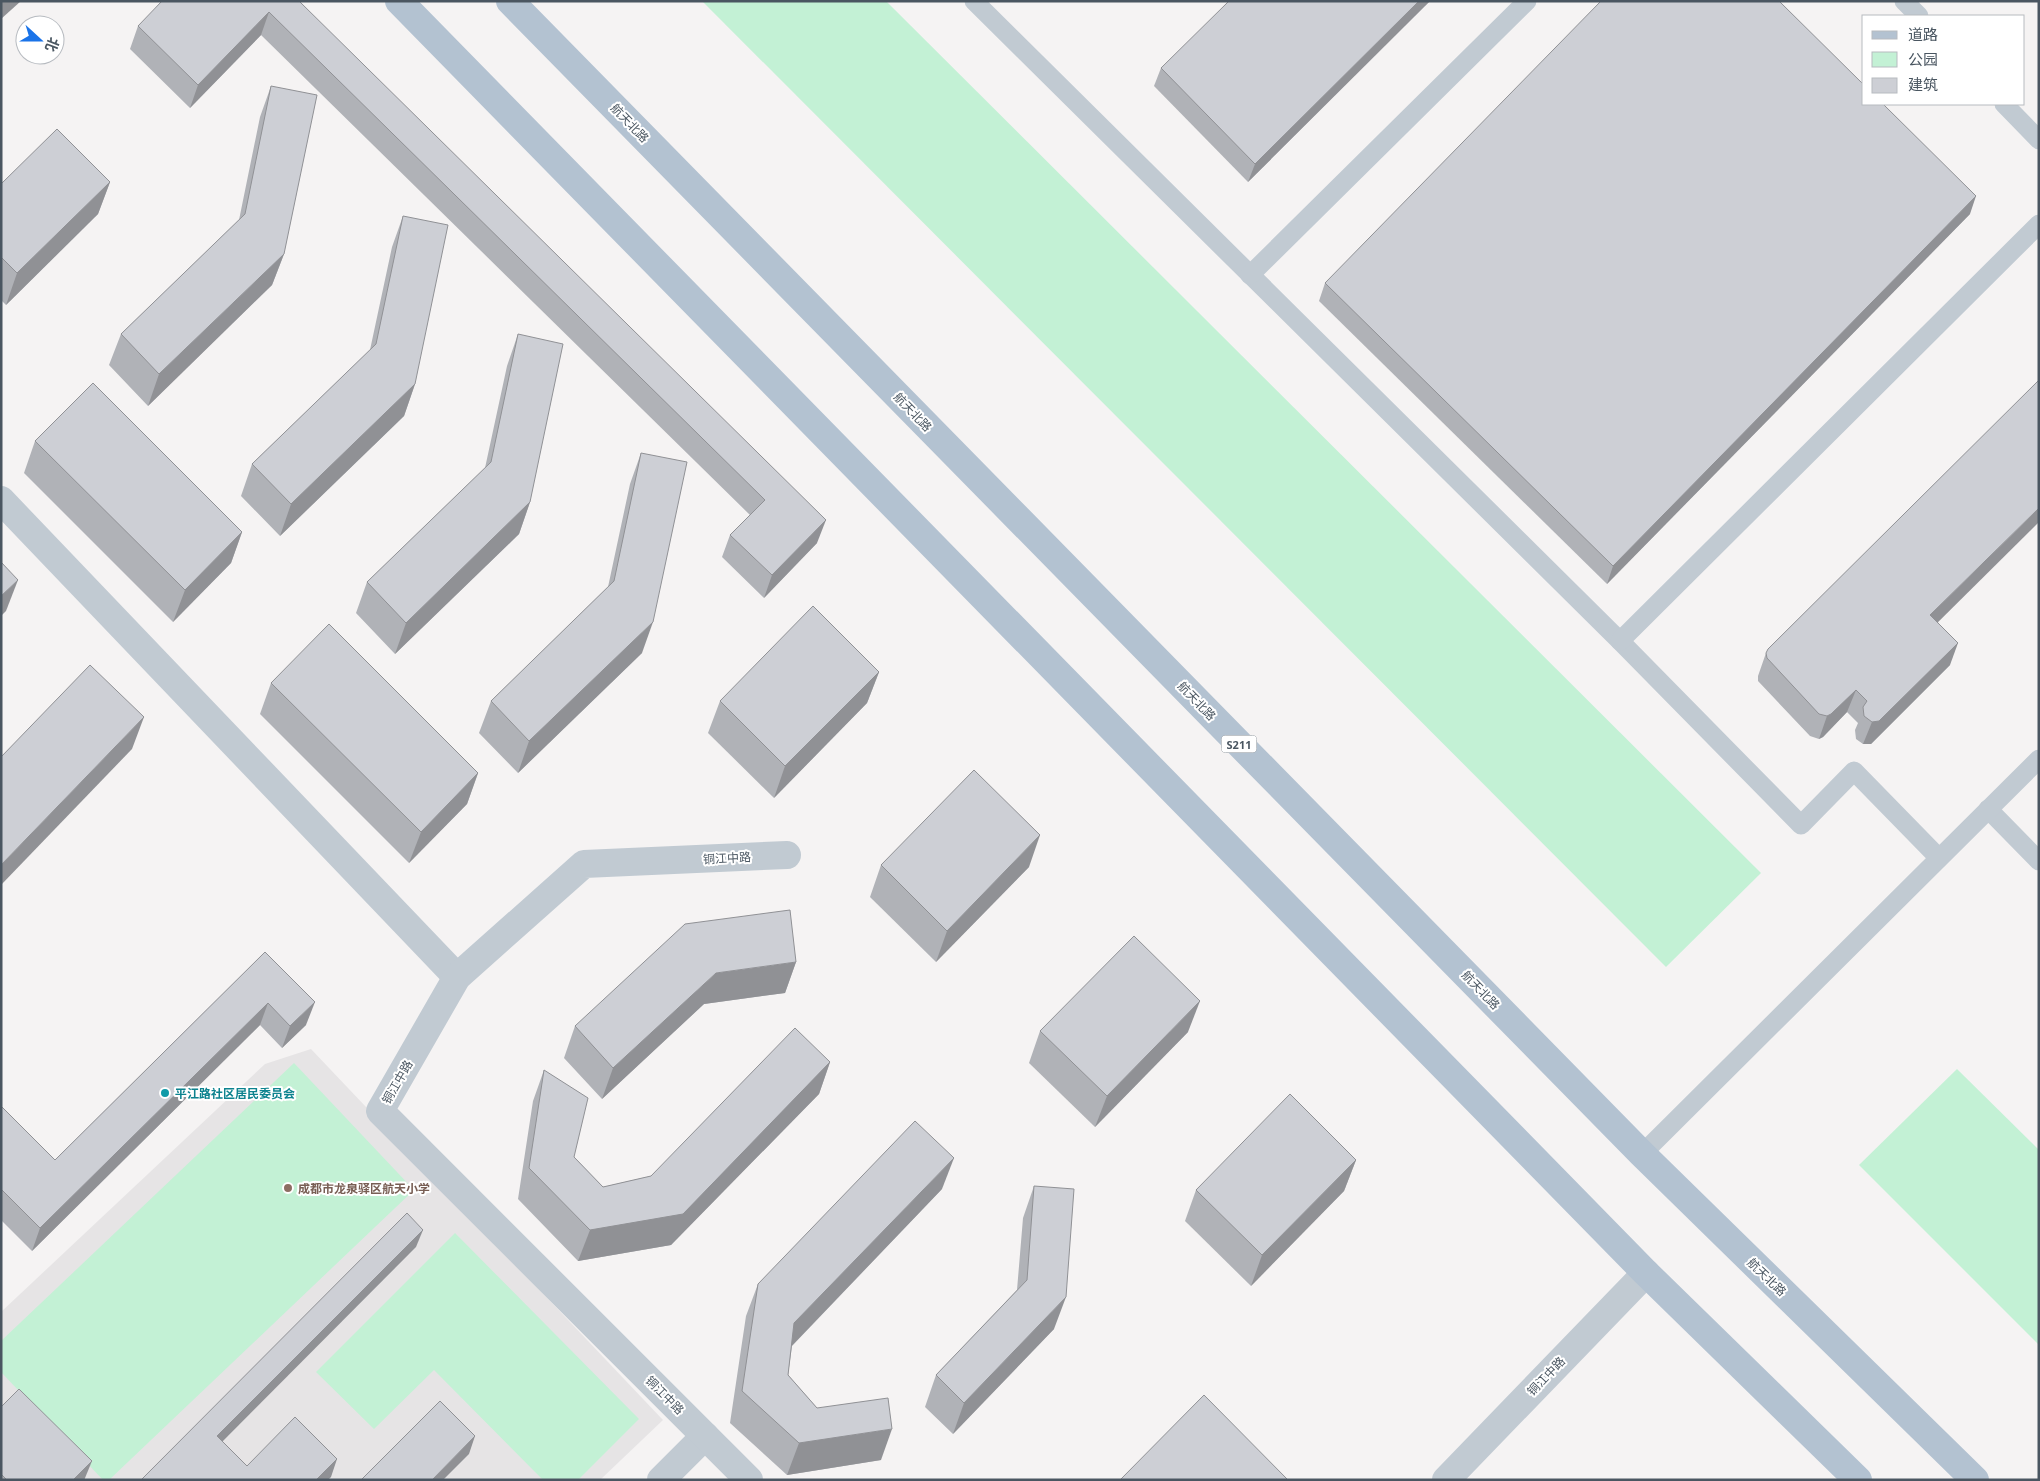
<svg xmlns="http://www.w3.org/2000/svg" width="2040" height="1481" viewBox="0 0 2040 1481" font-family="'Open Sans','Noto Sans SC',sans-serif">
  <style>
    .education { fill: #e6e4e5 }
    .green { fill: #c3f1d5 }
    .lines { fill: none; stroke-linecap: round; stroke-linejoin: round }
    .service { stroke: #c1cad2; stroke-width: 19 }
    .minor { stroke: #c1cad2; stroke-width: 28 }
    .tertiary { stroke: #c1cad2; stroke-width: 28 }
    .primary { stroke: #b3c2d1; stroke-width: 28 }
    .wall { fill: #b0b2b7 }
    .shaded-wall { fill: #909195 }
    .building { fill: #cdcfd5; stroke: #909195 }
    .culture-dot { fill: #0f9aa8; stroke: #fff; stroke-width: 2 }
    .education-dot { fill: #8d6e63; stroke: #fff; stroke-width: 2 }
    .labels { text-anchor: middle; dominant-baseline: central; stroke-width: 4; stroke-linejoin: round; paint-order: stroke }
    .shield { fill: #fff; stroke: #808990; stroke-width: 1 }
    .shield-label { font-size: 11px; font-weight: bold; fill: #4a5661 }
    .street-label { font-size: 12px; fill: #4a5661; stroke: #fff }
    .culture-label { font-size: 12px; font-weight: bold; fill: #0d838f; stroke: #fff; text-anchor: start }
    .education-label { font-size: 12px; font-weight: bold; fill: #785e54; stroke: #fff; text-anchor: start }
  </style>
  <rect width="100%" height="100%" fill="#f5f3f3"/>
  <path class="education" d="M 311,1049 L 663,1420 L 600,1480 L 1,1480 L 1,1312 L 265,1064 Z"/>
  <g class="green">
    <path d="M 702,1 L 886,1 L 1761,873 L 1666,967 Z"/>
    <path d="M 294,1063 L 414,1190 L 109,1480 L 103,1480 L 1,1372 L 1,1341 Z"/>
    <path d="M 1957,1069 L 2039,1150 L 2039,1345 L 1859,1165 Z"/>
    <path d="M 455,1233 L 639,1419 L 578,1480 L 543,1480 L 434,1370 L 374,1429 L 316,1372 Z"/>
  </g>
  <g class="lines">
    <g class="service">
      <path d="M 974,1 L 1620,641 L 1801,825 L 1854,771 L 1939,858"/>
      <path d="M 1904,1 L 1919,16"/>
      <path d="M 2004,104 L 2039,140"/>
      <path d="M 1250,275 L 1527,1"/>
      <path d="M 1620,641 L 2039,224"/>
      <path d="M 1988,809 L 2039,861"/>
      <path d="M 1642,1154 L 2039,759"/>
    </g>
    <g class="minor">
      <path d="M 1,500 L 457,977"/>
      <path d="M 661,1480 L 705,1436"/>
    </g>
    <g class="tertiary">
      <path d="M 749,1480 L 380,1111 L 457,977 L 584,864 L 787,855"/>
      <path d="M 1446,1480 L 1646,1273"/>
    </g>
    <g class="primary">
      <path d="M 399,1 L 1646,1273 L 1858,1480"/>
      <path d="M 510,1 L 1642,1154 L 1975,1480"/>
    </g>
  </g>
  <g class="wall">
    <path d="M 299,1 L 817,543 L 764,598 L 722,557 L 730,535 L 750,515 L 261,35 L 190,108 L 130,49 L 138,26 Z"/>
    <path d="M 1430,1 L 1248,182 L 1154,86 L 1161,68 Z"/>
    <path d="M 271,86 L 284,254 L 272,285 L 148,406 L 109,365 L 121,334 L 239,220 L 260,117 Z"/>
    <path d="M 110,182 L 98,214 L 6,305 L 1,300 L 1,184 Z"/>
    <path d="M 1970,214 L 1607,584 L 1319,301 L 1325,283 Z"/>
    <path d="M 403,216 L 415,384 L 404,416 L 280,536 L 241,496 L 252,464 L 370,350 L 392,247 Z"/>
    <path d="M 518,334 L 530,502 L 519,534 L 395,654 L 356,613 L 367,582 L 485,468 L 507,366 Z"/>
    <path d="M 35,441 L 242,532 L 231,563 L 173,622 L 24,473 Z"/>
    <path d="M 641,453 L 642,653 L 518,773 L 479,733 L 491,701 L 608,587 L 630,484 Z"/>
    <path d="M 1938,622 L 1950,665 L 1871,744 L 1863,744 L 1856,739 L 1855,730 L 1858,723 L 1847,712 L 1823,737 L 1819,739 L 1810,736 L 1758,681 L 1758,676 L 1766,653 Z"/>
    <path d="M 879,672 L 867,703 L 774,798 L 708,733 L 720,701 Z"/>
    <path d="M 271,683 L 478,773 L 467,804 L 409,863 L 260,714 Z"/>
    <path d="M 881,865 L 1029,867 L 936,962 L 870,897 Z"/>
    <path d="M 265,952 L 306,1025 L 282,1048 L 260,1025 L 32,1251 L 1,1220 L 1,1106 L 55,1160 Z"/>
    <path d="M 796,962 L 785,993 L 704,1004 L 602,1099 L 564,1058 L 575,1026 Z"/>
    <path d="M 1040,1031 L 1188,1032 L 1095,1127 L 1029,1063 Z"/>
    <path d="M 830,1062 L 819,1094 L 671,1245 L 578,1261 L 518,1199 L 533,1101 L 544,1070 L 574,1157 L 603,1187 L 651,1176 Z"/>
    <path d="M 1356,1160 L 1344,1191 L 1251,1286 L 1185,1221 L 1196,1190 Z"/>
    <path d="M 1034,1186 L 1054,1329 L 953,1434 L 925,1407 L 936,1375 L 1017,1290 L 1023,1218 Z"/>
    <path d="M 942,1189 L 792,1346 L 788,1375 L 817,1408 L 881,1460 L 787,1475 L 730,1423 L 746,1316 L 758,1284 Z"/>
    <path d="M 1,1407 L 85,1478 L 84,1480 L 1,1480 Z"/>
  </g>
  <g class="shaded-wall">
    <path d="M 1,1 L 21,1 L 1,19 Z"/>
    <path d="M 1419,1 L 1430,1 L 1248,182 L 1255,164 Z"/>
    <path d="M 269,12 L 261,35 L 190,108 L 198,85 Z"/>
    <path d="M 110,182 L 98,214 L 6,305 L 17,273 Z"/>
    <path d="M 1976,196 L 1970,214 L 1607,584 L 1613,566 Z"/>
    <path d="M 284,254 L 272,285 L 148,406 L 159,374 Z"/>
    <path d="M 415,384 L 404,416 L 280,536 L 291,504 Z"/>
    <path d="M 530,502 L 519,534 L 395,654 L 406,623 Z"/>
    <path d="M 2039,508 L 2039,522 L 1922,638 L 1930,615 Z"/>
    <path d="M 826,520 L 817,543 L 764,598 L 772,575 Z"/>
    <path d="M 242,532 L 231,563 L 173,622 L 185,590 Z"/>
    <path d="M 18,580 L 6,611 L 1,616 L 1,596 Z"/>
    <path d="M 653,622 L 642,653 L 518,773 L 529,741 Z"/>
    <path d="M 1958,643 L 1950,665 L 1871,744 L 1863,744 L 1872,722 Z"/>
    <path d="M 879,672 L 867,703 L 774,798 L 785,766 Z"/>
    <path d="M 1856,690 L 1847,712 L 1823,737 L 1819,739 L 1827,716 Z"/>
    <path d="M 144,717 L 132,749 L 1,885 L 1,865 Z"/>
    <path d="M 478,773 L 467,804 L 409,863 L 421,832 Z"/>
    <path d="M 1040,835 L 1029,867 L 936,962 L 947,931 Z"/>
    <path d="M 796,962 L 785,993 L 704,1004 L 602,1099 L 613,1068 L 716,973 Z"/>
    <path d="M 1200,1001 L 1188,1032 L 1095,1127 L 1107,1096 Z"/>
    <path d="M 315,1002 L 306,1025 L 282,1048 L 290,1026 Z"/>
    <path d="M 268,1003 L 260,1025 L 32,1251 L 40,1228 Z"/>
    <path d="M 830,1062 L 819,1094 L 671,1245 L 578,1261 L 590,1230 Z"/>
    <path d="M 954,1158 L 942,1189 L 783,1355 L 794,1323 Z"/>
    <path d="M 1356,1160 L 1344,1191 L 1251,1286 L 1262,1255 Z"/>
    <path d="M 423,1230 L 416,1247 L 211,1453 L 217,1436 Z"/>
    <path d="M 1066,1297 L 1054,1329 L 953,1434 L 964,1403 Z"/>
    <path d="M 892,1429 L 881,1460 L 787,1475 L 799,1443 Z"/>
    <path d="M 475,1436 L 469,1454 L 443,1480 L 432,1480 Z"/>
    <path d="M 337,1459 L 331,1477 L 328,1480 L 316,1480 Z"/>
    <path d="M 92,1461 L 85,1478 L 84,1480 L 73,1480 Z"/>
  </g>
  <g class="building">
    <path d="M 162,1 L 299,1 L 826,520 L 772,575 L 730,535 L 765,500 L 269,12 L 198,85 L 138,26 Z"/>
    <path d="M 1229,1 L 1419,1 L 1255,164 L 1161,68 Z"/>
    <path d="M 1601,1 L 1779,1 L 1864,85 L 1864,104 L 1883,104 L 1976,196 L 1613,566 L 1325,283 Z"/>
    <path d="M 271,86 L 317,95 L 284,254 L 159,374 L 121,334 L 245,214 Z"/>
    <path d="M 57,129 L 110,182 L 17,273 L 1,257 L 1,184 Z"/>
    <path d="M 403,216 L 448,225 L 415,384 L 291,504 L 252,464 L 376,344 Z"/>
    <path d="M 518,334 L 563,344 L 530,502 L 406,623 L 367,582 L 491,462 Z"/>
    <path d="M 2039,380 L 2039,508 L 1930,615 L 1958,643 L 1879,721 L 1872,722 L 1864,716 L 1863,707 L 1867,701 L 1856,690 L 1831,714 L 1827,716 L 1819,714 L 1767,658 L 1766,653 L 1768,649 Z"/>
    <path d="M 93,383 L 242,532 L 185,590 L 35,441 Z"/>
    <path d="M 641,453 L 687,462 L 653,622 L 529,741 L 491,701 L 614,581 Z"/>
    <path d="M 1,562 L 18,580 L 1,596 Z"/>
    <path d="M 813,606 L 879,672 L 785,766 L 720,701 Z"/>
    <path d="M 329,624 L 478,773 L 421,832 L 271,683 Z"/>
    <path d="M 90,665 L 144,717 L 1,865 L 1,757 Z"/>
    <path d="M 974,770 L 1040,835 L 947,931 L 881,865 Z"/>
    <path d="M 790,910 L 796,962 L 716,973 L 613,1068 L 575,1026 L 685,924 Z"/>
    <path d="M 1134,936 L 1200,1001 L 1107,1096 L 1040,1031 Z"/>
    <path d="M 265,952 L 315,1002 L 290,1026 L 268,1003 L 40,1228 L 1,1189 L 1,1106 L 55,1160 Z"/>
    <path d="M 795,1028 L 830,1062 L 683,1214 L 590,1230 L 529,1168 L 544,1070 L 588,1098 L 574,1157 L 603,1187 L 651,1176 Z"/>
    <path d="M 1290,1094 L 1356,1160 L 1262,1255 L 1196,1190 Z"/>
    <path d="M 915,1121 L 954,1158 L 794,1323 L 788,1375 L 817,1408 L 888,1398 L 892,1429 L 799,1443 L 742,1391 L 758,1284 Z"/>
    <path d="M 1034,1186 L 1074,1189 L 1066,1297 L 964,1403 L 936,1375 L 1027,1280 Z"/>
    <path d="M 407,1213 L 423,1230 L 217,1436 L 247,1466 L 295,1417 L 337,1459 L 316,1480 L 141,1480 Z"/>
    <path d="M 19,1389 L 92,1461 L 73,1480 L 7,1480 L 1,1474 L 1,1407 Z"/>
    <path d="M 1204,1395 L 1288,1480 L 1120,1480 Z"/>
    <path d="M 440,1401 L 475,1436 L 432,1480 L 361,1480 Z"/>
  </g>
  <circle class="culture-dot" cx="165" cy="1093" r="5"/>
  <circle class="education-dot" cx="288" cy="1188" r="5"/>
  <g class="labels">
    <rect class="shield" x="1221.5" y="735.5" width="35" height="17" rx="4"/>
    <g class="shield-label">
      <text x="1239" y="744">S211</text>
    </g>
    <g class="street-label">
      <text transform="translate(630 123) rotate(46)">航天北路</text>
      <text transform="translate(913 412) rotate(46)">航天北路</text>
      <text transform="translate(1197 701) rotate(46)">航天北路</text>
      <text transform="translate(727 858) rotate(-3)">铜江中路</text>
      <text transform="translate(1481 990) rotate(46)">航天北路</text>
      <text transform="translate(397 1082) rotate(-60)">铜江中路</text>
      <text transform="translate(1767 1277) rotate(44)">航天北路</text>
      <text transform="translate(1546 1376) rotate(-46)">铜江中路</text>
      <text transform="translate(665 1395) rotate(45)">铜江中路</text>
    </g>
    <g class="culture-label">
      <text x="175" y="1093">平江路社区居民委员会</text>
    </g>
    <g class="education-label">
      <text x="298" y="1188">成都市龙泉驿区航天小学</text>
    </g>
  </g>
  <rect width="2040" height="1481" fill="none" stroke="#4a5661" stroke-width="5"/>
  <rect x="1862" y="15" width="162" height="90" fill="#ffffff" stroke="#b7bbc0"/>
  <rect x="1872" y="31" width="25" height="8" fill="#b3c2d1" stroke="#b7bbc0"/>
  <text x="1908" y="40" font-size="15" fill="#4a5661">道路</text>
  <rect x="1872" y="52" width="25" height="15" fill="#c3f1d5" stroke="#b7bbc0"/>
  <text x="1908" y="65" font-size="15" fill="#4a5661">公园</text>
  <rect x="1872" y="78" width="25" height="15" fill="#cdcfd5" stroke="#b7bbc0"/>
  <text x="1908" y="90" font-size="15" fill="#4a5661">建筑</text>
  <g transform="translate(40 40) rotate(111)"><circle r="24" fill="#ffffff" stroke="#b7bbc0"/>
  <path d="M0-4L9 19L0 12L-9 19Z" fill="#1a73e8"/>
  <text y="-8" font-size="14" font-weight="bold" text-anchor="middle" fill="#4a5661">北</text>
  </g>
</svg>
